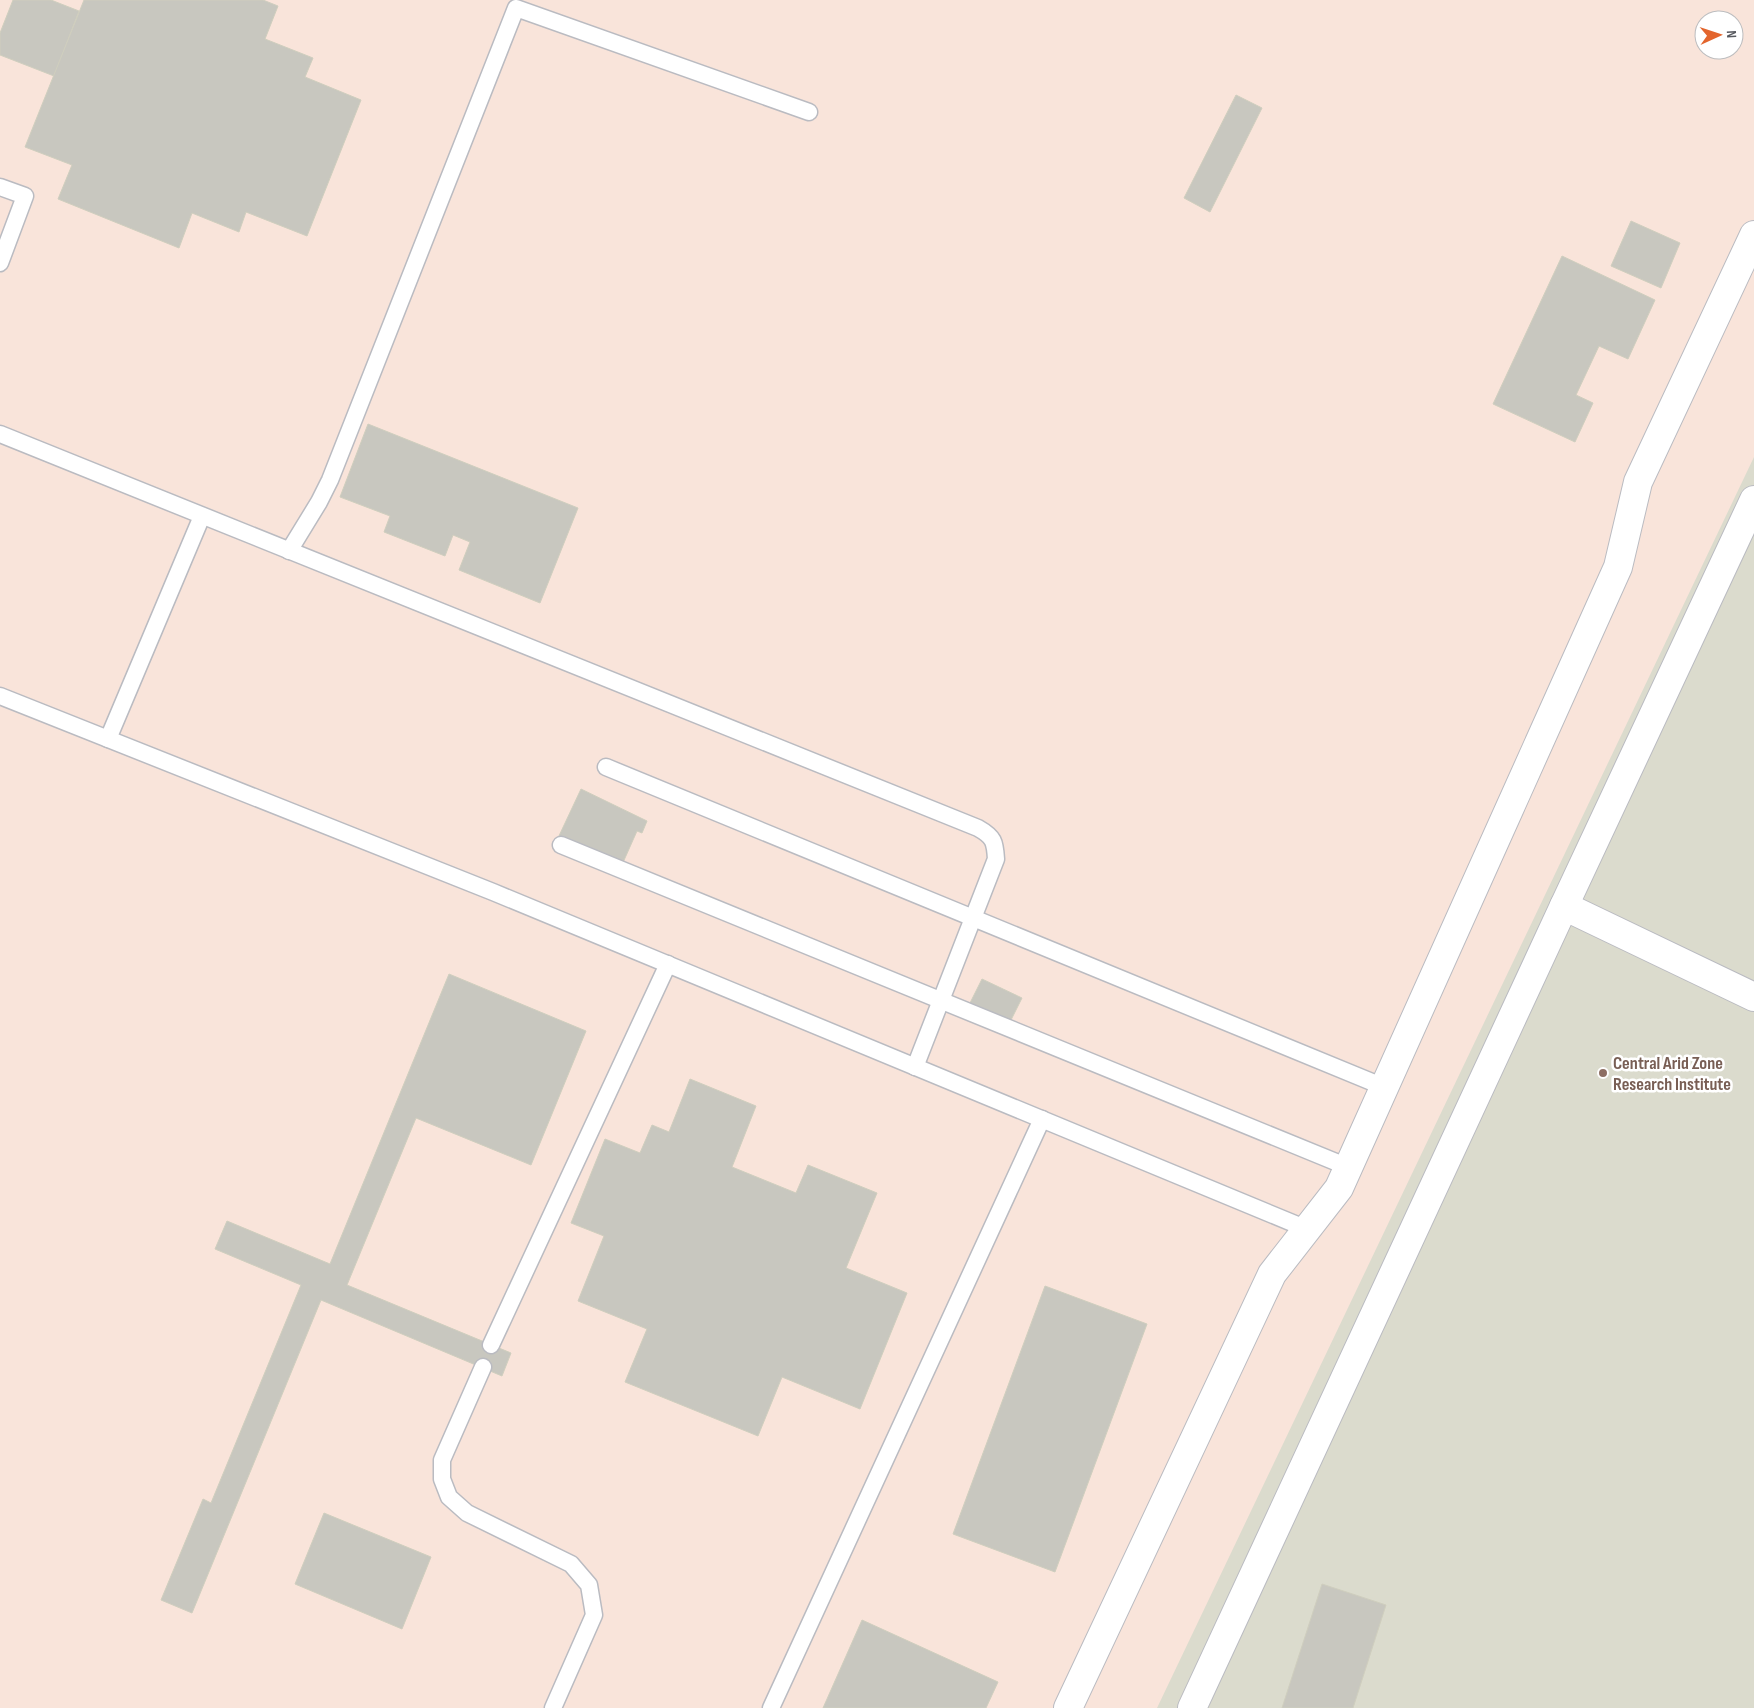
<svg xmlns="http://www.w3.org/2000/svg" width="1754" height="1708" viewBox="0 0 1754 1708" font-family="'Sofia Sans Condensed',sans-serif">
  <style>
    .education { fill: #dbdbcd }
    .medical { fill: #f9e4da; fill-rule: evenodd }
    .building { fill: #c8c7bf; stroke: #cfcebe }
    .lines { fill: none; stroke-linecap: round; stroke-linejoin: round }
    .lane-casing { stroke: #babbc1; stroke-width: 19 }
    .street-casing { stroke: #babbc1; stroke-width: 30 }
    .lane { stroke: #fff; stroke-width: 16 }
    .street { stroke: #fff; stroke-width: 28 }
    .education-dot { fill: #8d6e63; stroke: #fff; stroke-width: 2 }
    .labels { text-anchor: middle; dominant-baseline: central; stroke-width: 5; stroke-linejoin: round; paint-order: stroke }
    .education-label { font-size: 18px; font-weight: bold; fill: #785e54; stroke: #fff; text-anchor: start }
  </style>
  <rect width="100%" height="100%" fill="#ebebdf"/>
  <path class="education" d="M 1754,438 L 1754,1708 L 1149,1708 Z"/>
  <path class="medical" d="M 0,0 L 1754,0 L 1754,457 L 1157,1708 L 0,1708 ZM 1704,20 L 1734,20 L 1734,50 L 1704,50 Z"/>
  <g class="building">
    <path d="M 13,0 L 51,0 L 79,11 L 54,76 L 0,55 L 0,33 Z"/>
    <path d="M 84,0 L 263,0 L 278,6 L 265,39 L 313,58 L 305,77 L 361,100 L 307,236 L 246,212 L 239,232 L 192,213 L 179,248 L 58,199 L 72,165 L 25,147 Z"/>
    <path d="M 1236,95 L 1262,108 L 1210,212 L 1184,198 Z"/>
    <path d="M 1631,221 L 1680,243 L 1661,288 L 1611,266 Z"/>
    <path d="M 1562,256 L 1655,300 L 1628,359 L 1599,346 L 1576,395 L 1593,403 L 1575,442 L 1493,404 Z"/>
    <path d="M 368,424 L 578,508 L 540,603 L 459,570 L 470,542 L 453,535 L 445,556 L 384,532 L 390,516 L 340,497 Z"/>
    <path d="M 581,789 L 647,821 L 642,833 L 637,831 L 621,867 L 558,838 Z"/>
    <path d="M 449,974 L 586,1031 L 531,1165 L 416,1118 L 347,1285 L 511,1353 L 502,1376 L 321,1300 L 192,1613 L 161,1600 L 203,1499 L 211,1503 L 301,1285 L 215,1249 L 227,1221 L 330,1264 Z"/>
    <path d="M 982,979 L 1022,998 L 1007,1028 L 967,1009 Z"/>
    <path d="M 690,1079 L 756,1106 L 732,1167 L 796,1193 L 808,1165 L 877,1193 L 846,1268 L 907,1293 L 860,1409 L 782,1377 L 758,1436 L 625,1382 L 647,1329 L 578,1301 L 604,1236 L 571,1223 L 605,1139 L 640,1153 L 652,1125 L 669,1132 Z"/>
    <path d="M 1045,1286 L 1147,1324 L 1055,1572 L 953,1534 Z"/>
    <path d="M 324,1513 L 431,1557 L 402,1629 L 295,1584 Z"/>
    <path d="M 1322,1584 L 1386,1605 L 1353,1708 L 1282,1708 Z"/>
    <path d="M 862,1620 L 998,1682 L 986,1708 L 823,1708 Z"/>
  </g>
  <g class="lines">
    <g class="lane-casing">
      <g id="lane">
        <path d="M 0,187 L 25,196 L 0,263"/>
        <path d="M 0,434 L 978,828 C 994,837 995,842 996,859 L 915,1067"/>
        <path d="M 289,551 L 319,502 L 330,480 L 516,8 L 809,112"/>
        <path d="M 0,696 L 493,892 L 1307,1229"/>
        <path d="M 108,739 L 202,516"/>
        <path d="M 606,767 L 1384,1087"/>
        <path d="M 561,845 L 1348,1167"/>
        <path d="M 491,1345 L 668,964"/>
        <path d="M 483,1367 L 442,1460 L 442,1479 L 449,1497 L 467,1513 L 571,1564 L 589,1585 L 594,1615 L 553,1708"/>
        <path d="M 771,1708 L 1042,1119"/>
      </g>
    </g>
    <g class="street-casing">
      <g id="street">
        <path d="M 1564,906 L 1754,997"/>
        <path d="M 1068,1708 L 1272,1274 L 1339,1188 L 1618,567 L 1638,482 L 1754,235"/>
        <path d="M 1192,1708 L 1564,906 L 1754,500"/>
      </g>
    </g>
    <use href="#lane" class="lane"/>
    <use href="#street" class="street"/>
  </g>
  <circle class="education-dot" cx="1603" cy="1073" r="5"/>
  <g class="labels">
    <g class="education-label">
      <text x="1613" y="1063">Central Arid Zone<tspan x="1613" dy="21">Research Institute</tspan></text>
    </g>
  </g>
  <g transform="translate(1719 35) rotate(87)"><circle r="24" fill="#ffffff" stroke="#bcbdbf"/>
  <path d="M0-4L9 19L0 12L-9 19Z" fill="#e3652d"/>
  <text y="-8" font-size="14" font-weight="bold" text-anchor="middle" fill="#585a60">N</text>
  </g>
</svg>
